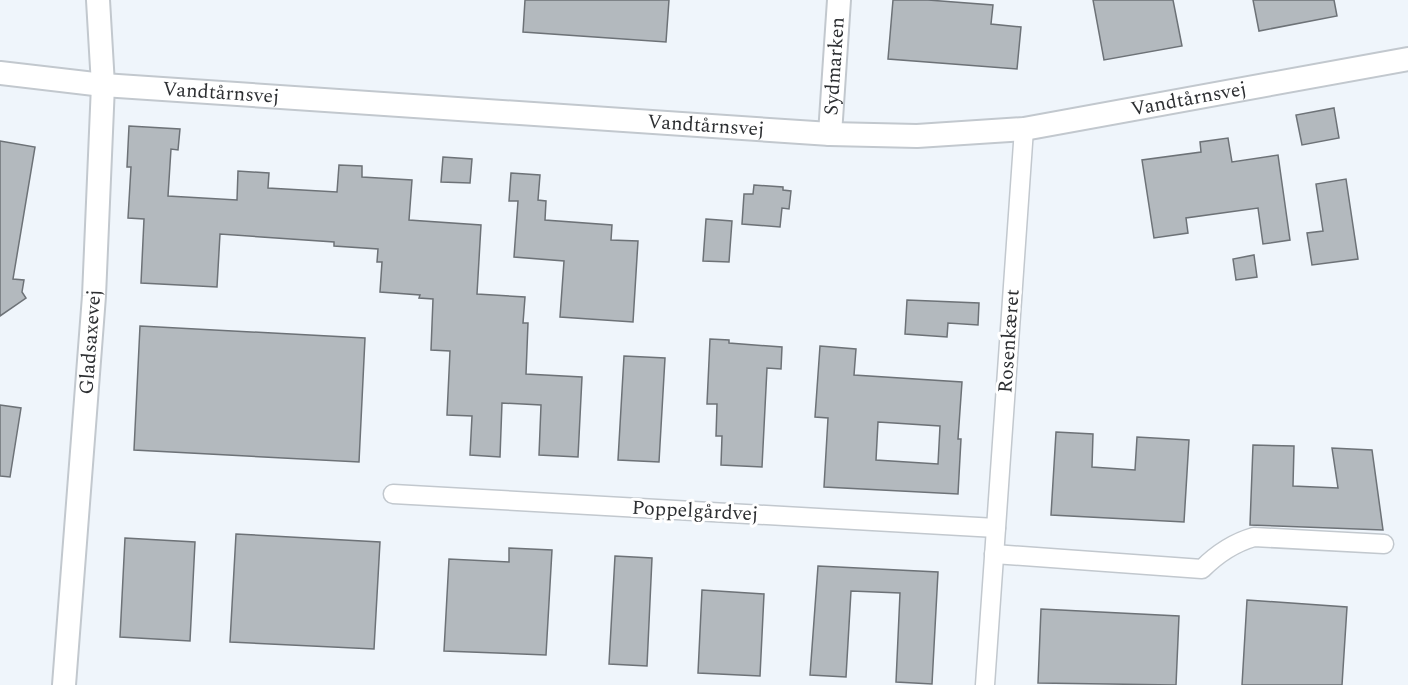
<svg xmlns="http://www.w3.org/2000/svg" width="1408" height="685" viewBox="0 0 1408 685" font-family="Spectral,serif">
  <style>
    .building { fill: #b3b9be; stroke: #6d7277; stroke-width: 1.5; fill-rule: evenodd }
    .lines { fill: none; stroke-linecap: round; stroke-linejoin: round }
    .minor-casing { stroke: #c2c8ce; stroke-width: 21 }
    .tertiary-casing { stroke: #c2c8ce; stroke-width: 26 }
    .minor { stroke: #fff; stroke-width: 18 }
    .tertiary { stroke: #fff; stroke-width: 22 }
    .labels { text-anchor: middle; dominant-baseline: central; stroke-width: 6; stroke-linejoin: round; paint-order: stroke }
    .street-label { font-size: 20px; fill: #2d2f32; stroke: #fff }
  </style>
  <rect width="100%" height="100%" fill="#eff5fb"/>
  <g class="building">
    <path d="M 525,0 L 669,0 L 666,42 L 523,32 Z"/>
    <path d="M 893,0 L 928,0 L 993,5 L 991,24 L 1021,27 L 1017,69 L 888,59 Z"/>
    <path d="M 1093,0 L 1173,0 L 1182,46 L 1104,60 Z"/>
    <path d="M 1253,0 L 1334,0 L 1337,16 L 1259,31 Z"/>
    <path d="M 1334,108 L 1339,138 L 1302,145 L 1296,115 Z"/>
    <path d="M 129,126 L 180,129 L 178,150 L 171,149 L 168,196 L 237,200 L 238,171 L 269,173 L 268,188 L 337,192 L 339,165 L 362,166 L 362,177 L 412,180 L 409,220 L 481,225 L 477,294 L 525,297 L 523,323 L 528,323 L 526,374 L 582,377 L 578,457 L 539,455 L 541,405 L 502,403 L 500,457 L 470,455 L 472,416 L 447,415 L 450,351 L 431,350 L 433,299 L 419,298 L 420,295 L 380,292 L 382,262 L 377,262 L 378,249 L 334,246 L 334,242 L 220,234 L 217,287 L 141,283 L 144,219 L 128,218 L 131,167 L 127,167 Z"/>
    <path d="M 1228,138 L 1232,162 L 1278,155 L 1290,240 L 1263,244 L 1258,208 L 1186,218 L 1188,233 L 1154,238 L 1142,160 L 1201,152 L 1200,142 Z"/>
    <path d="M 0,141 L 35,147 L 13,279 L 24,280 L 22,292 L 26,298 L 0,316 Z"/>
    <path d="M 443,157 L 472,159 L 470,183 L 441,182 Z"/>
    <path d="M 511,173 L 540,175 L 538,200 L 546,201 L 545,220 L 612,225 L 611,240 L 638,241 L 633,322 L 560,317 L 564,261 L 514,257 L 518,201 L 509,201 Z"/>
    <path d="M 1346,179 L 1358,259 L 1312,265 L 1307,233 L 1323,231 L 1316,184 Z"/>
    <path d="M 754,185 L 783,187 L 783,190 L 791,191 L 789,209 L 782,208 L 780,227 L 742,224 L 744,194 L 753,194 Z"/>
    <path d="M 706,219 L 732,221 L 729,262 L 703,261 Z"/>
    <path d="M 1254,255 L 1257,277 L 1236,280 L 1233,259 Z"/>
    <path d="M 907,300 L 979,303 L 978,325 L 948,323 L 947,337 L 905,334 Z"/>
    <path d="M 140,326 L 365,338 L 359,462 L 134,450 Z"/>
    <path d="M 710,339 L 729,340 L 729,343 L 782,347 L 781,369 L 767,368 L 762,467 L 721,465 L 722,436 L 716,436 L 717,404 L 707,404 Z"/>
    <path d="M 820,346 L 856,349 L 854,375 L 962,382 L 958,439 L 961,439 L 958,494 L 824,487 L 828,418 L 815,417 ZM 878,422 L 940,426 L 938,464 L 876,460 Z"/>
    <path d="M 624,356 L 665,358 L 659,462 L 618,460 Z"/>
    <path d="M 0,405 L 21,408 L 10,477 L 0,476 Z"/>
    <path d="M 1056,432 L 1093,434 L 1092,467 L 1135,470 L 1137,437 L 1189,440 L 1184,522 L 1051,515 Z"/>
    <path d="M 1253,445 L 1294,446 L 1293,486 L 1338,488 L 1332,448 L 1372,450 L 1383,530 L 1250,525 Z"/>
    <path d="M 236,534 L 380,542 L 374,649 L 230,642 Z"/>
    <path d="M 125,538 L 195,542 L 190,641 L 120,637 Z"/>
    <path d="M 509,548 L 552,550 L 546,655 L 444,651 L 449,559 L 509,562 Z"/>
    <path d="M 615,556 L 652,558 L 647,666 L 609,664 Z"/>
    <path d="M 818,566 L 938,572 L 932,684 L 896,682 L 900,593 L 851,591 L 846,677 L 810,675 Z"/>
    <path d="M 702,590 L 764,594 L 760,676 L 698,673 Z"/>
    <path d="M 1247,600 L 1347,607 L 1342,685 L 1242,685 Z"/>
    <path d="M 1041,609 L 1179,616 L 1176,685 L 1038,683 Z"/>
  </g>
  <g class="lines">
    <g class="minor-casing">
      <g id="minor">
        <path d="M 393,494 L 996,528"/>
        <path d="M 994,554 L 1202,569 C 1217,554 1233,543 1254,537 L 1384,544"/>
        <path d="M 985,685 L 1024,129"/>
      </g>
    </g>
    <g class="tertiary-casing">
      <g id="tertiary">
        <path id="s1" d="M 0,73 L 103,85 L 830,134 L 917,136 L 1024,129 L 1408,59"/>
        <path id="s2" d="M 830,134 L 839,0"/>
        <path id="s3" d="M 64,685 L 94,296 L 103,85 L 98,0"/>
      </g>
    </g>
    <use href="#minor" class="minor"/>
    <use href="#tertiary" class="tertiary"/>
  </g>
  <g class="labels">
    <g class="street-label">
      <text stroke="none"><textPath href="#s2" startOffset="68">Sydmarken</textPath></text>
      <text stroke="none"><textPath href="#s1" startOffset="222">Vandtårnsvej</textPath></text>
      <text stroke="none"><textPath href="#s1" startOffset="1194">Vandtårnsvej</textPath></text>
      <text stroke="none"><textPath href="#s1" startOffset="708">Vandtårnsvej</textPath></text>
      <text transform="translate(1009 341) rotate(-86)">Rosenkæret</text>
      <text stroke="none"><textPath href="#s3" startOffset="344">Gladsaxevej</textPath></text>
      <text transform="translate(695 511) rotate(3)">Poppelgårdvej</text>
    </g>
  </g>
</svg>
